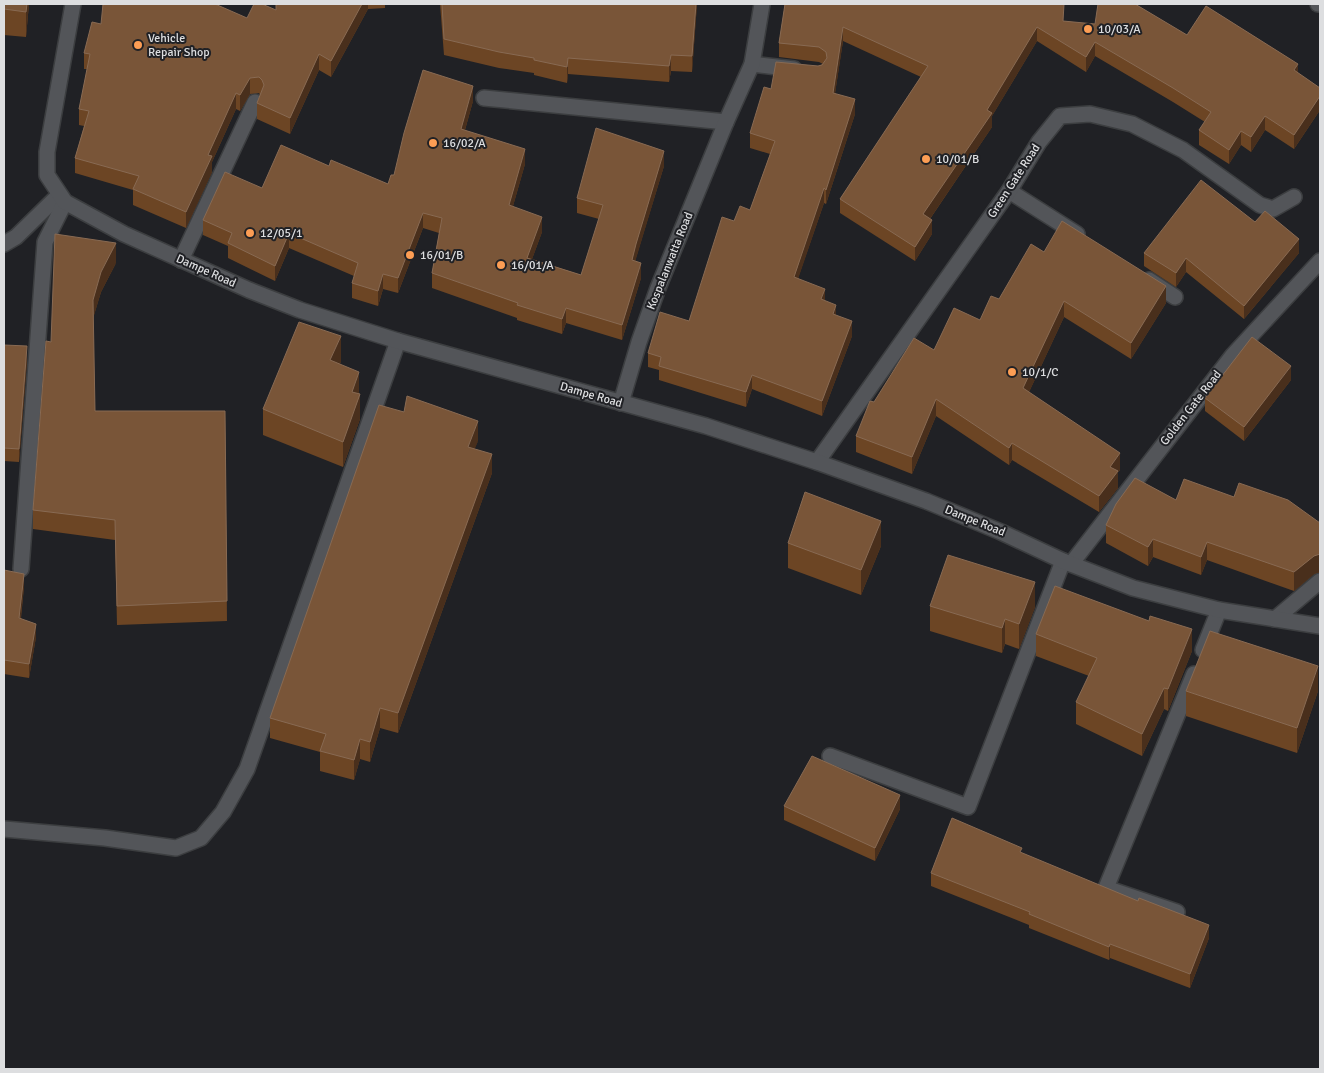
<svg xmlns="http://www.w3.org/2000/svg" width="1324" height="1073" viewBox="0 0 1324 1073" font-family="Signika,sans-serif">
  <style>
    .lines { fill: none; stroke-linecap: round; stroke-linejoin: round }
    .street-casing { stroke: #3c3e40; stroke-width: 18 }
    .secondary-casing { stroke: #3c3e40; stroke-width: 18 }
    .street { stroke: #535559; stroke-width: 15 }
    .secondary { stroke: #535559; stroke-width: 15 }
    .wall { fill: #6c4524 }
    .shaded-wall { fill: #492f1c }
    .building { fill: #795538; stroke: #886a53 }
    .poi-dot { fill: #fc9d54; stroke: #202125; stroke-width: 2 }
    .labels { text-anchor: middle; dominant-baseline: central; stroke-width: 4; stroke-linejoin: round; paint-order: stroke }
    .poi-label { font-size: 12px; fill: #dddee0; stroke: #202125; text-anchor: start }
    .street-label { font-size: 12px; fill: #dddee0; stroke: #202125 }
  </style>
  <rect width="100%" height="100%" fill="#202125"/>
  <g class="lines">
    <g class="street-casing">
      <g id="street">
        <path d="M 1318,4 L 1320,4"/>
        <path d="M 752,64 L 794,69"/>
        <path d="M 484,98 L 726,122"/>
        <path d="M 1009,191 L 1077,234"/>
        <path d="M 4,244 L 16,237 L 59,195"/>
        <path d="M 181,260 L 255,102"/>
        <path d="M 1149,280 L 1175,297"/>
        <path d="M 621,403 L 639,342 L 658,288 L 726,122 L 752,64 L 762,4"/>
        <path d="M 817,462 L 1009,191 L 1039,142 L 1060,116 L 1090,114 L 1132,124 L 1183,150 L 1260,205 L 1273,209 L 1294,197"/>
        <path d="M 1071,564 L 1233,355 L 1320,261"/>
        <path d="M 21,569 L 45,242 L 65,202"/>
        <path d="M 1275,619 L 1320,581"/>
        <path d="M 1203,650 L 1219,610"/>
        <path d="M 830,756 L 968,807 L 1063,561"/>
        <path d="M 4,829 L 105,838 L 176,848 L 201,838 L 223,812 L 247,769 L 398,341"/>
        <path d="M 1177,912 L 1106,888 L 1194,674"/>
      </g>
    </g>
    <g class="secondary-casing">
      <path id="secondary" d="M 73,4 L 47,152 L 47,175 L 65,202 L 124,234 L 249,290 L 300,310 L 398,341 L 706,426 L 817,462 L 926,501 L 1001,532 L 1063,561 L 1133,588 L 1219,610 L 1320,626"/>
    </g>
    <use href="#street" class="street"/>
    <use href="#secondary" class="secondary"/>
  </g>
  <g class="wall">
    <path d="M 4,4 L 29,4 L 26,37 L 4,35 Z"/>
    <path d="M 276,4 L 385,4 L 385,8 L 368,9 L 331,77 L 319,70 L 290,134 L 257,119 L 257,103 L 260,95 L 259,93 L 250,94 L 240,111 L 236,109 L 212,162 L 212,172 L 186,228 L 133,205 L 133,190 L 75,173 L 75,158 L 84,126 L 79,125 L 79,109 L 87,69 L 84,69 L 84,53 L 101,24 L 247,18 L 276,10 Z"/>
    <path d="M 440,4 L 697,4 L 692,72 L 671,71 L 669,82 L 568,74 L 567,83 L 534,75 L 534,73 L 499,68 L 444,55 Z"/>
    <path d="M 785,4 L 1063,21 L 1187,35 L 1298,73 L 1320,88 L 1320,110 L 1294,149 L 1265,130 L 1251,152 L 1241,145 L 1229,164 L 1199,145 L 1199,130 L 1205,122 L 1173,102 L 1095,56 L 1086,72 L 1037,41 L 992,116 L 992,127 L 930,219 L 932,234 L 915,261 L 840,213 L 840,199 L 921,77 L 843,41 L 835,93 L 855,114 L 826,204 L 824,203 L 798,278 L 825,301 L 852,336 L 822,416 L 752,389 L 746,407 L 659,380 L 659,370 L 648,367 L 648,353 L 689,321 L 734,221 L 750,210 L 770,154 L 750,148 L 750,133 L 771,89 L 818,66 L 823,64 L 819,62 L 779,57 L 779,43 Z"/>
    <path d="M 473,101 L 465,130 L 525,164 L 513,206 L 542,232 L 532,259 L 581,275 L 599,219 L 577,213 L 577,198 L 664,166 L 635,261 L 641,278 L 622,340 L 566,323 L 562,334 L 517,320 L 517,318 L 432,288 L 432,273 L 439,233 L 423,228 L 398,293 L 383,289 L 378,306 L 352,298 L 352,283 L 354,276 L 289,248 L 275,281 L 228,258 L 228,246 L 203,235 L 203,220 L 262,188 L 329,166 L 388,184 L 394,175 Z"/>
    <path d="M 1320,219 L 1320,235 L 1319,234 L 1319,220 Z"/>
    <path d="M 1255,222 L 1299,253 L 1244,319 L 1186,272 L 1176,287 L 1144,266 L 1144,253 Z"/>
    <path d="M 1044,252 L 1166,303 L 1131,359 L 1064,317 L 1029,392 L 1120,470 L 1118,472 L 1118,488 L 1099,512 L 1012,460 L 1009,465 L 936,416 L 912,474 L 856,452 L 856,436 L 874,402 L 934,350 L 980,320 Z"/>
    <path d="M 116,263 L 101,292 L 93,318 L 95,411 L 225,411 L 227,621 L 117,625 L 115,540 L 33,529 L 33,510 L 51,342 Z"/>
    <path d="M 1320,337 L 1320,353 L 1319,352 L 1319,338 Z"/>
    <path d="M 4,345 L 27,360 L 19,462 L 4,461 Z"/>
    <path d="M 341,361 L 340,364 L 359,394 L 360,419 L 343,467 L 263,435 L 263,409 Z"/>
    <path d="M 1291,380 L 1244,441 L 1205,411 L 1205,398 Z"/>
    <path d="M 478,441 L 474,449 L 492,473 L 398,733 L 380,728 L 370,762 L 360,759 L 354,780 L 320,771 L 320,752 L 270,738 L 270,718 Z"/>
    <path d="M 1234,497 L 1320,523 L 1320,572 L 1314,574 L 1294,591 L 1207,560 L 1201,575 L 1153,557 L 1148,566 L 1106,543 L 1106,525 Z"/>
    <path d="M 788,543 L 881,546 L 861,595 L 788,568 Z"/>
    <path d="M 4,570 L 24,587 L 21,618 L 36,637 L 29,678 L 4,674 Z"/>
    <path d="M 930,606 L 1035,607 L 1019,649 L 1005,644 L 1002,653 L 930,631 Z"/>
    <path d="M 1036,634 L 1192,651 L 1168,711 L 1164,709 L 1142,756 L 1076,724 L 1076,702 L 1089,676 L 1036,656 Z"/>
    <path d="M 1186,691 L 1318,691 L 1297,753 L 1186,716 Z"/>
    <path d="M 784,806 L 900,809 L 875,861 L 784,820 Z"/>
    <path d="M 1022,853 L 1209,938 L 1190,988 L 1110,958 L 1109,960 L 1029,928 L 1029,925 L 931,886 L 931,873 Z"/>
  </g>
  <g class="shaded-wall">
    <path d="M 27,4 L 29,4 L 26,37 L 26,12 Z"/>
    <path d="M 362,4 L 368,4 L 368,9 L 331,77 L 331,61 Z"/>
    <path d="M 696,4 L 697,4 L 692,72 L 692,56 Z"/>
    <path d="M 843,27 L 843,41 L 833,107 L 833,93 Z"/>
    <path d="M 1037,27 L 1037,41 L 992,116 L 992,127 L 923,229 L 923,214 Z"/>
    <path d="M 1095,42 L 1095,56 L 1086,72 L 1086,57 Z"/>
    <path d="M 319,54 L 319,70 L 290,134 L 290,118 Z"/>
    <path d="M 671,55 L 671,71 L 669,82 L 669,66 Z"/>
    <path d="M 568,58 L 568,74 L 567,83 L 567,67 Z"/>
    <path d="M 1298,64 L 1298,79 L 1294,70 Z"/>
    <path d="M 250,78 L 250,94 L 240,111 L 240,95 Z"/>
    <path d="M 473,86 L 473,101 L 461,144 L 461,129 Z"/>
    <path d="M 236,93 L 236,109 L 212,162 L 212,172 L 186,228 L 186,212 L 208,155 Z"/>
    <path d="M 1320,96 L 1320,110 L 1294,149 L 1294,135 Z"/>
    <path d="M 855,99 L 855,114 L 826,204 L 826,190 Z"/>
    <path d="M 1265,116 L 1265,130 L 1251,152 L 1251,137 Z"/>
    <path d="M 1241,131 L 1241,145 L 1229,164 L 1229,150 Z"/>
    <path d="M 525,149 L 525,164 L 509,220 L 509,205 Z"/>
    <path d="M 664,151 L 664,166 L 636,259 L 632,276 L 632,260 L 636,244 Z"/>
    <path d="M 824,188 L 824,203 L 794,291 L 794,277 Z"/>
    <path d="M 423,213 L 423,228 L 398,293 L 398,278 Z"/>
    <path d="M 542,217 L 542,232 L 527,273 L 527,258 Z"/>
    <path d="M 932,220 L 932,234 L 915,261 L 915,247 Z"/>
    <path d="M 289,233 L 289,248 L 275,281 L 275,266 Z"/>
    <path d="M 1299,239 L 1299,253 L 1244,319 L 1244,306 Z"/>
    <path d="M 116,243 L 116,263 L 101,292 L 93,319 L 93,300 L 101,272 Z"/>
    <path d="M 1186,258 L 1186,272 L 1176,287 L 1176,273 Z"/>
    <path d="M 641,263 L 641,278 L 622,340 L 622,325 Z"/>
    <path d="M 383,274 L 383,289 L 378,306 L 378,291 Z"/>
    <path d="M 1166,286 L 1166,303 L 1131,359 L 1131,343 Z"/>
    <path d="M 825,289 L 825,303 L 821,299 Z"/>
    <path d="M 1064,301 L 1064,317 L 1023,405 L 1023,388 Z"/>
    <path d="M 836,305 L 836,319 L 833,314 Z"/>
    <path d="M 566,308 L 566,323 L 562,334 L 562,319 Z"/>
    <path d="M 852,321 L 852,336 L 822,416 L 822,401 Z"/>
    <path d="M 341,336 L 341,361 L 330,386 L 330,360 Z"/>
    <path d="M 27,346 L 27,360 L 19,462 L 19,449 Z"/>
    <path d="M 1291,366 L 1291,380 L 1244,441 L 1244,427 Z"/>
    <path d="M 359,372 L 359,397 L 352,392 Z"/>
    <path d="M 752,375 L 752,389 L 746,407 L 746,392 Z"/>
    <path d="M 360,394 L 360,419 L 343,467 L 343,442 Z"/>
    <path d="M 936,399 L 936,416 L 912,474 L 912,457 Z"/>
    <path d="M 478,421 L 478,441 L 468,466 L 468,447 Z"/>
    <path d="M 1012,443 L 1012,460 L 1009,465 L 1009,448 Z"/>
    <path d="M 1120,453 L 1120,470 L 1118,472 L 1118,488 L 1099,512 L 1099,496 L 1110,467 Z"/>
    <path d="M 492,454 L 492,473 L 398,733 L 398,713 Z"/>
    <path d="M 881,521 L 881,546 L 861,595 L 861,570 Z"/>
    <path d="M 1153,539 L 1153,557 L 1148,566 L 1148,547 Z"/>
    <path d="M 1207,542 L 1207,560 L 1201,575 L 1201,557 Z"/>
    <path d="M 1320,554 L 1320,572 L 1314,574 L 1294,591 L 1294,572 L 1314,556 Z"/>
    <path d="M 24,574 L 24,587 L 19,631 L 19,618 Z"/>
    <path d="M 1035,582 L 1035,607 L 1019,649 L 1019,624 Z"/>
    <path d="M 1005,619 L 1005,644 L 1002,653 L 1002,628 Z"/>
    <path d="M 36,624 L 36,637 L 29,678 L 29,664 Z"/>
    <path d="M 1192,629 L 1192,651 L 1168,711 L 1168,689 Z"/>
    <path d="M 1318,666 L 1318,691 L 1297,753 L 1297,728 Z"/>
    <path d="M 1164,688 L 1164,709 L 1142,756 L 1142,734 Z"/>
    <path d="M 380,708 L 380,728 L 370,762 L 370,742 Z"/>
    <path d="M 360,739 L 360,759 L 354,780 L 354,760 Z"/>
    <path d="M 900,795 L 900,809 L 875,861 L 875,848 Z"/>
    <path d="M 1209,925 L 1209,938 L 1190,988 L 1190,974 Z"/>
    <path d="M 1110,944 L 1110,958 L 1109,960 L 1109,947 Z"/>
  </g>
  <g class="building">
    <path d="M 4,4 L 27,4 L 26,12 L 4,9 Z"/>
    <path d="M 103,4 L 215,4 L 247,18 L 254,4 L 262,4 L 276,10 L 276,4 L 362,4 L 331,61 L 319,54 L 290,118 L 257,103 L 264,85 L 262,80 L 259,77 L 250,78 L 240,95 L 236,93 L 208,155 L 212,156 L 186,212 L 133,189 L 139,176 L 75,158 L 89,111 L 79,109 L 90,54 L 84,53 L 92,22 L 101,24 Z"/>
    <path d="M 442,4 L 696,4 L 692,56 L 671,55 L 669,66 L 568,58 L 567,67 L 534,60 L 534,58 L 499,52 L 444,39 Z"/>
    <path d="M 785,4 L 1064,4 L 1063,21 L 1095,24 L 1098,4 L 1135,4 L 1187,35 L 1206,6 L 1298,64 L 1294,70 L 1320,88 L 1320,96 L 1294,135 L 1265,116 L 1251,137 L 1241,131 L 1229,150 L 1199,130 L 1211,112 L 1173,88 L 1095,42 L 1086,57 L 1037,27 L 987,110 L 992,113 L 923,214 L 932,220 L 915,247 L 840,199 L 928,66 L 843,27 L 833,93 L 855,99 L 826,190 L 824,188 L 794,277 L 825,289 L 821,299 L 836,305 L 833,314 L 852,321 L 822,401 L 752,375 L 746,392 L 659,366 L 661,357 L 648,353 L 660,312 L 689,321 L 722,217 L 734,221 L 740,206 L 750,210 L 775,141 L 750,133 L 764,87 L 771,89 L 776,62 L 818,66 L 822,65 L 827,58 L 826,52 L 819,47 L 779,43 Z"/>
    <path d="M 423,70 L 473,86 L 461,129 L 525,149 L 509,205 L 542,217 L 527,258 L 581,275 L 603,205 L 577,198 L 596,128 L 664,151 L 636,244 L 632,260 L 641,263 L 622,325 L 566,308 L 562,319 L 517,305 L 518,303 L 432,273 L 442,218 L 423,213 L 398,278 L 383,274 L 378,291 L 352,283 L 358,263 L 289,233 L 275,266 L 228,243 L 232,233 L 203,220 L 225,172 L 262,188 L 281,145 L 329,166 L 331,160 L 388,184 L 391,175 L 394,175 L 404,133 Z"/>
    <path d="M 1201,180 L 1255,222 L 1265,211 L 1299,239 L 1244,306 L 1186,258 L 1176,273 L 1144,253 Z"/>
    <path d="M 1062,221 L 1166,286 L 1131,343 L 1064,301 L 1023,388 L 1120,453 L 1110,467 L 1118,471 L 1099,496 L 1012,443 L 1009,448 L 936,399 L 912,457 L 856,436 L 870,401 L 874,402 L 914,338 L 934,350 L 954,308 L 980,320 L 991,296 L 999,299 L 1031,244 L 1044,252 Z"/>
    <path d="M 55,234 L 116,243 L 101,272 L 93,300 L 95,411 L 225,411 L 227,601 L 117,606 L 115,520 L 33,510 L 46,341 L 51,342 Z"/>
    <path d="M 299,322 L 341,336 L 330,360 L 359,372 L 352,392 L 360,394 L 343,442 L 263,409 Z"/>
    <path d="M 1252,337 L 1291,366 L 1244,427 L 1205,398 Z"/>
    <path d="M 4,345 L 27,346 L 19,449 L 4,448 Z"/>
    <path d="M 407,396 L 478,421 L 468,447 L 492,454 L 398,713 L 380,708 L 370,742 L 360,739 L 354,760 L 320,751 L 326,734 L 270,718 L 379,405 L 404,412 Z"/>
    <path d="M 1135,478 L 1176,500 L 1184,479 L 1234,497 L 1239,483 L 1288,500 L 1320,523 L 1320,554 L 1314,556 L 1294,572 L 1207,542 L 1201,557 L 1153,539 L 1148,547 L 1106,525 L 1116,504 Z"/>
    <path d="M 805,492 L 881,521 L 861,570 L 788,543 Z"/>
    <path d="M 948,555 L 1035,582 L 1019,624 L 1005,619 L 1002,628 L 930,606 Z"/>
    <path d="M 4,570 L 24,574 L 19,618 L 36,624 L 29,664 L 4,660 Z"/>
    <path d="M 1055,586 L 1149,621 L 1150,616 L 1192,629 L 1168,689 L 1164,688 L 1142,734 L 1076,702 L 1097,658 L 1036,634 Z"/>
    <path d="M 1210,631 L 1318,666 L 1297,728 L 1186,691 Z"/>
    <path d="M 812,756 L 900,795 L 875,848 L 784,806 Z"/>
    <path d="M 952,818 L 1022,848 L 1020,852 L 1138,901 L 1139,898 L 1209,925 L 1190,974 L 1110,944 L 1109,947 L 1029,914 L 1030,912 L 931,873 Z"/>
  </g>
  <g class="poi-dot">
    <circle cx="1088" cy="29" r="5"/>
    <circle cx="138" cy="45" r="5"/>
    <circle cx="433" cy="143" r="5"/>
    <circle cx="926" cy="159" r="5"/>
    <circle cx="250" cy="233" r="5"/>
    <circle cx="410" cy="255" r="5"/>
    <circle cx="501" cy="265" r="5"/>
    <circle cx="1012" cy="372" r="5"/>
  </g>
  <g class="labels">
    <g class="poi-label">
      <text x="1098" y="29">10/03/A</text>
      <text x="148" y="38">Vehicle<tspan x="148" dy="14">Repair Shop</tspan></text>
      <text x="443" y="143">16/02/A</text>
      <text x="936" y="159">10/01/B</text>
      <text x="260" y="233">12/05/1</text>
      <text x="420" y="255">16/01/B</text>
      <text x="511" y="265">16/01/A</text>
      <text x="1022" y="372">10/1/C</text>
    </g>
    <g class="street-label">
      <text transform="translate(1014 181) rotate(-57)">Green Gate Road</text>
      <text transform="translate(670 261) rotate(-68)">Kospalanwatta Road</text>
      <text transform="translate(206 271) rotate(24)">Dampe Road</text>
      <text transform="translate(591 395) rotate(16)">Dampe Road</text>
      <text transform="translate(1191 408) rotate(-52)">Golden Gate Road</text>
      <text transform="translate(975 521) rotate(22)">Dampe Road</text>
    </g>
  </g>
  <rect width="1324" height="1073" fill="none" stroke="#dddee0" stroke-width="10"/>
</svg>
